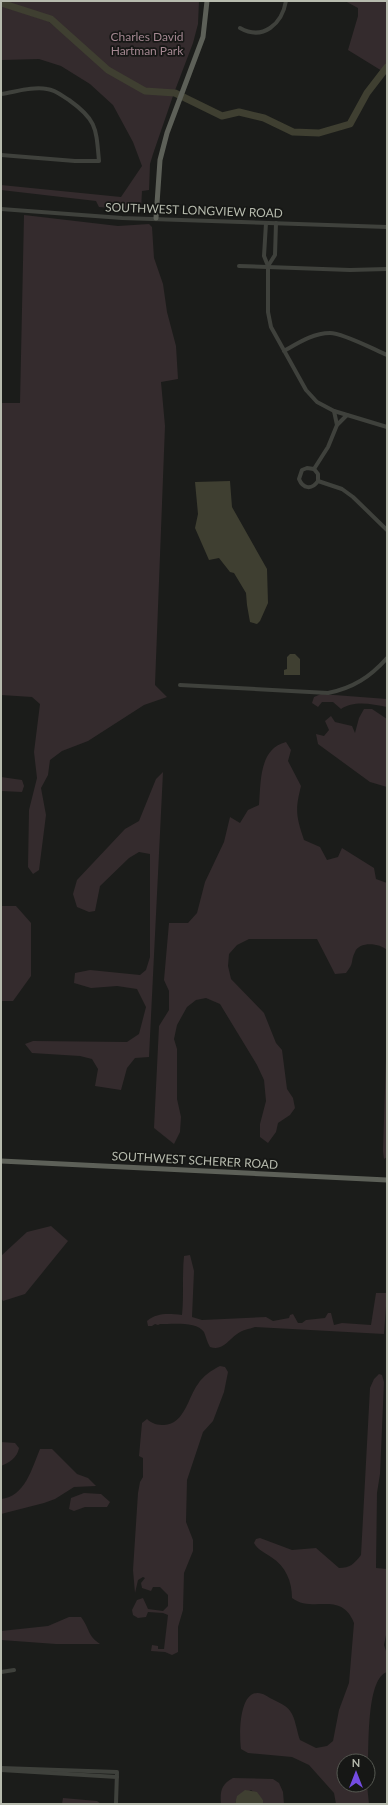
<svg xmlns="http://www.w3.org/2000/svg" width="388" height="1805" viewBox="0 0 388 1805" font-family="Lato,sans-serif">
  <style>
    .green { fill: #342b2d }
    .water { fill: #3f3f31 }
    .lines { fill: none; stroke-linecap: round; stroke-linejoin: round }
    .river { stroke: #3f3f31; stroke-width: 7 }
    .minor { stroke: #3f413c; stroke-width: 4 }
    .major { stroke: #5d6058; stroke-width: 5 }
    .labels { text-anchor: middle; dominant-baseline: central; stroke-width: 3.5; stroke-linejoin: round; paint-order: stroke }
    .park-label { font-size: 12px; fill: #a48791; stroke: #161715 }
    .street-label { font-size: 12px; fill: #b7bbae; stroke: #161715 }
  </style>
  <rect width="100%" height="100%" fill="#1b1c1a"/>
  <g class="green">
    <path d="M 1,1 L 199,1 L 198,24 L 193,43 L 174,93 L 153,154 L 150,164 L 149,190 L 142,191 L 141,210 L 99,207 L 96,201 L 1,190 L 1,185 L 121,197 L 142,166 L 133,142 L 113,105 L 90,84 L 61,66 L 39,59 L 2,60 L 1,58 L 1,6 L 48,21 L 81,48 L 73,37 L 51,19 L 1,3 Z"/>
    <path d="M 345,1 L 387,1 L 387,74 L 348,50 L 358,16 L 358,8 Z"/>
    <path d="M 24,215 L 118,226 L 149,224 L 152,227 L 154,258 L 163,284 L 167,312 L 176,346 L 178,379 L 161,382 L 165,426 L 155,685 L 167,697 L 144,705 L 88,741 L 62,751 L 50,760 L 48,775 L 41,788 L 46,815 L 39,870 L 33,874 L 28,867 L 29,810 L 37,778 L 34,752 L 40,704 L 32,697 L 1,695 L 1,403 L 20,403 Z"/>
    <path d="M 321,694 L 387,699 L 387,707 C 372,704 354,700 341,709 L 333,702 L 322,702 L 318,707 L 312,703 L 314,697 Z"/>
    <path d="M 364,709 L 372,709 L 387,719 L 387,787 L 370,782 L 318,744 L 316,734 L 324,736 L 329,730 L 325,721 L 331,716 L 335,722 L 352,726 L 355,733 L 359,718 Z"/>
    <path d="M 286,742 L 291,750 L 288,761 L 301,786 C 295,810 296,816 304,840 L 320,847 L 327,860 L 338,857 L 342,848 L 374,868 L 376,879 L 387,883 L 387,950 C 380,943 359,941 355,952 C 350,962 355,962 346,973 L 335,974 L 317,939 L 249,939 L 237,945 L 229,954 L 228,966 L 231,979 L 264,1013 L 276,1043 L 282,1050 L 287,1089 L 293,1098 L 295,1108 L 290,1115 L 278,1123 L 276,1132 L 268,1143 L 260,1137 L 260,1124 L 266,1101 L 264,1080 L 257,1065 L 220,1004 L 206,998 L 196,1000 L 187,1007 L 177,1025 L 174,1039 L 177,1049 L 177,1099 L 181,1117 L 180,1132 L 174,1144 L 154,1128 L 159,1026 L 169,1010 L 169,991 L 164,980 L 169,923 L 188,923 L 197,913 L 205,882 L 224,842 L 230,817 L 240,823 L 248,810 L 259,805 C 261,781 259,749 286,742 Z"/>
    <path d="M 163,772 L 149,1057 L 135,1058 L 127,1068 L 121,1090 L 95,1086 L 98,1069 L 92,1059 L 80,1056 L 32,1053 L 25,1044 L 33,1041 L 127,1042 L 139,1034 L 146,1007 L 137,989 L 117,986 L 91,988 L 74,983 L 75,973 L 90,970 L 140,975 L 146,970 L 150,957 L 150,854 L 139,852 L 129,858 L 100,886 L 95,911 L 89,912 L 77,907 L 73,894 L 77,880 L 125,829 L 139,821 L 156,779 Z"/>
    <path d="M 1,777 L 22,780 L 24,786 L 22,792 L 1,791 Z"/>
    <path d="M 1,906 L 16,906 L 31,923 L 31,976 L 13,1001 L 1,1001 Z"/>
    <path d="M 387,1027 L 387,1157 L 384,1159 L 383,1151 Z"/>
    <path d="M 51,1226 L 68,1241 L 25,1294 L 3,1301 L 1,1298 L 1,1256 L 27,1232 Z"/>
    <path d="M 190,1255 L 194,1271 L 192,1317 L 202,1320 L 266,1317 L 273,1321 L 289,1318 L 290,1315 L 293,1314 L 298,1323 L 302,1323 L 306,1320 L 325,1318 L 328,1313 L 331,1313 L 334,1325 L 342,1323 L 371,1325 L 376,1293 L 387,1293 L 384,1334 L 255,1327 C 249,1329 242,1330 237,1334 C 227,1341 223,1351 210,1347 C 207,1342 206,1337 204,1332 C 197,1321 172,1324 160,1324 L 158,1325 L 155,1324 L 152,1326 L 148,1326 L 147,1321 C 158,1312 169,1314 182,1315 C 184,1295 182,1276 184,1256 Z"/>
    <path d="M 220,1366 L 225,1367 L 228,1372 L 224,1392 L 213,1421 L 203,1432 L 187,1480 L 186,1522 L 193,1540 L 193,1551 L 184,1573 L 183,1610 L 178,1627 L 178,1652 L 172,1655 L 165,1652 L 151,1651 L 152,1645 L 158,1646 L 158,1649 L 164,1649 L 168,1615 L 163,1613 L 148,1612 L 146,1617 L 138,1618 L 133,1615 L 132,1610 L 137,1600 L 143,1598 L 148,1609 L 163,1611 L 168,1606 L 168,1595 L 160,1587 L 153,1587 L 151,1591 L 142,1588 L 141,1583 L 145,1578 L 143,1577 L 138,1580 L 135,1593 L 133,1570 L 138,1493 L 140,1482 L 143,1477 L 143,1458 L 139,1456 L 142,1423 L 147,1419 C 152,1424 158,1425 164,1425 C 185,1424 188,1397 198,1384 C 203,1376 212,1370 220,1366 Z"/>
    <path d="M 379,1374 L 382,1375 L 384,1382 L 380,1474 L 377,1493 L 376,1568 L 387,1569 L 387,1630 L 384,1645 L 387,1654 L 387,1672 C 367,1678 369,1742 368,1761 L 344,1761 L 344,1785 L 367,1785 L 369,1804 L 336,1804 L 334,1793 L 309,1765 L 292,1757 L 248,1753 L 241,1749 C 239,1735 239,1692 258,1693 C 263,1693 268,1697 272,1699 C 280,1703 288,1706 292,1714 C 296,1722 297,1732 300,1740 L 316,1748 L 327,1746 L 333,1741 L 339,1710 L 349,1683 L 354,1623 C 341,1590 313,1614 292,1598 C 292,1582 286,1566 271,1557 C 264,1552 258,1550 254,1543 L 256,1539 L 260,1538 L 292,1550 L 316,1548 L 339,1568 C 350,1568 354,1564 361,1555 L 370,1388 L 374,1379 Z"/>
    <path d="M 1,1442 L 15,1443 L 19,1448 C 17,1458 10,1462 1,1466 Z"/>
    <path d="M 40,1449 L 52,1449 L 77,1474 L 88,1478 L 96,1486 L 74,1487 L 55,1499 L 44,1503 L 1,1514 L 1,1499 C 25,1497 32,1468 40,1449 Z"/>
    <path d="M 84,1493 L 101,1494 L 110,1502 L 107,1507 L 85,1507 L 74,1511 L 69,1509 L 71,1498 Z"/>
    <path d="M 69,1617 L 81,1617 C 90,1629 87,1635 100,1644 L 56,1644 L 1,1640 L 1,1631 L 48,1626 Z"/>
    <path d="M 233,1778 L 273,1779 L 279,1783 L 283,1792 L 284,1804 L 263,1804 L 263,1800 L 251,1790 L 235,1802 L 235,1804 L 221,1804 C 220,1792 221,1784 233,1778 Z"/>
    <path d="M 63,1798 L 97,1801 L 101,1804 L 62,1804 Z"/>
  </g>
  <g class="water">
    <path d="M 230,481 L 232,507 L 267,569 L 268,603 L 260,621 L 257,624 L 250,622 L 247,605 L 246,593 L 234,573 L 230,572 L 219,558 L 209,560 L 195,528 L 198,514 L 195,482 Z"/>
    <path d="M 290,654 L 295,654 L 300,659 L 300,675 L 284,675 L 284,670 L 287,669 L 287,657 Z"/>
    <path d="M 245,1790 L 257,1792 L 263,1800 L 263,1804 L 235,1804 L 237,1796 Z"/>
  </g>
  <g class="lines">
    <path class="river" d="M 1,3 L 51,19 L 108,70 L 145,91 L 175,93 L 222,116 L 239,112 L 264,118 L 293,132 L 319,133 L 350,124 L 367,93 L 387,67"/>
    <g class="minor">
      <path d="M 240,28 C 263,41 282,24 286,1"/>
      <path d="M 1,94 C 15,92 33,86 47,89 C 56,90 62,96 69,100 C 97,120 96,128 99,161 L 75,161 L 1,155"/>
      <path d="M 1,209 L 122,218 L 387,227"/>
      <path d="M 266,223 L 264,256 L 268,266 L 268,312 L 271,327 L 306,390 L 317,402 L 334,411 L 387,427"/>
      <path d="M 239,266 L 350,270 L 387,269"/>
      <path d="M 268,266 L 275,255 L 276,223"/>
      <path d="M 284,351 C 298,343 313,333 330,333 C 343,333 373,349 387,355"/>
      <path d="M 334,411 L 337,425"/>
      <path d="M 314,469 L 328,447 L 337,425 L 347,415"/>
      <path d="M 314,469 L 307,468 L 302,470 L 299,479 C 303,489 312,490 318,481"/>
      <path d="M 314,469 L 318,474 L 318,481"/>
      <path d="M 318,481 L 342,489 L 353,497 L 387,530"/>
      <path d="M 180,685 L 328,693 C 353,688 370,677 387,658"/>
      <path d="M 1,1672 L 14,1670"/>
      <path d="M 1,1768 L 117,1772 L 116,1804"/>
      <path d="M 1,1770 L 117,1777"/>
    </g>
    <g class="major">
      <path d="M 156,218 L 160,160 L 167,133 L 203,37 L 207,1"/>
      <path d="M 1,1161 L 387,1180"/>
    </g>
  </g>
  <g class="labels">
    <g class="park-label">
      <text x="147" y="36">Charles David<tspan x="147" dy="14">Hartman Park</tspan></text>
    </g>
    <g class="street-label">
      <text transform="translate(194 210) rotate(2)">SOUTHWEST LONGVIEW ROAD</text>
      <text transform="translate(195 1160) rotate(3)">SOUTHWEST SCHERER ROAD</text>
    </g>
  </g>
  <rect width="388" height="1805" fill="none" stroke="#b7bbae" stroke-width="4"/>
  <g transform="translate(356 1773)"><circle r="19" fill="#161715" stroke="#565952"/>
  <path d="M0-3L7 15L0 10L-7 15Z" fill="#744ce2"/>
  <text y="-6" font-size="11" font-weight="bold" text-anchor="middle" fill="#b7bbae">N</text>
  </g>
</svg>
